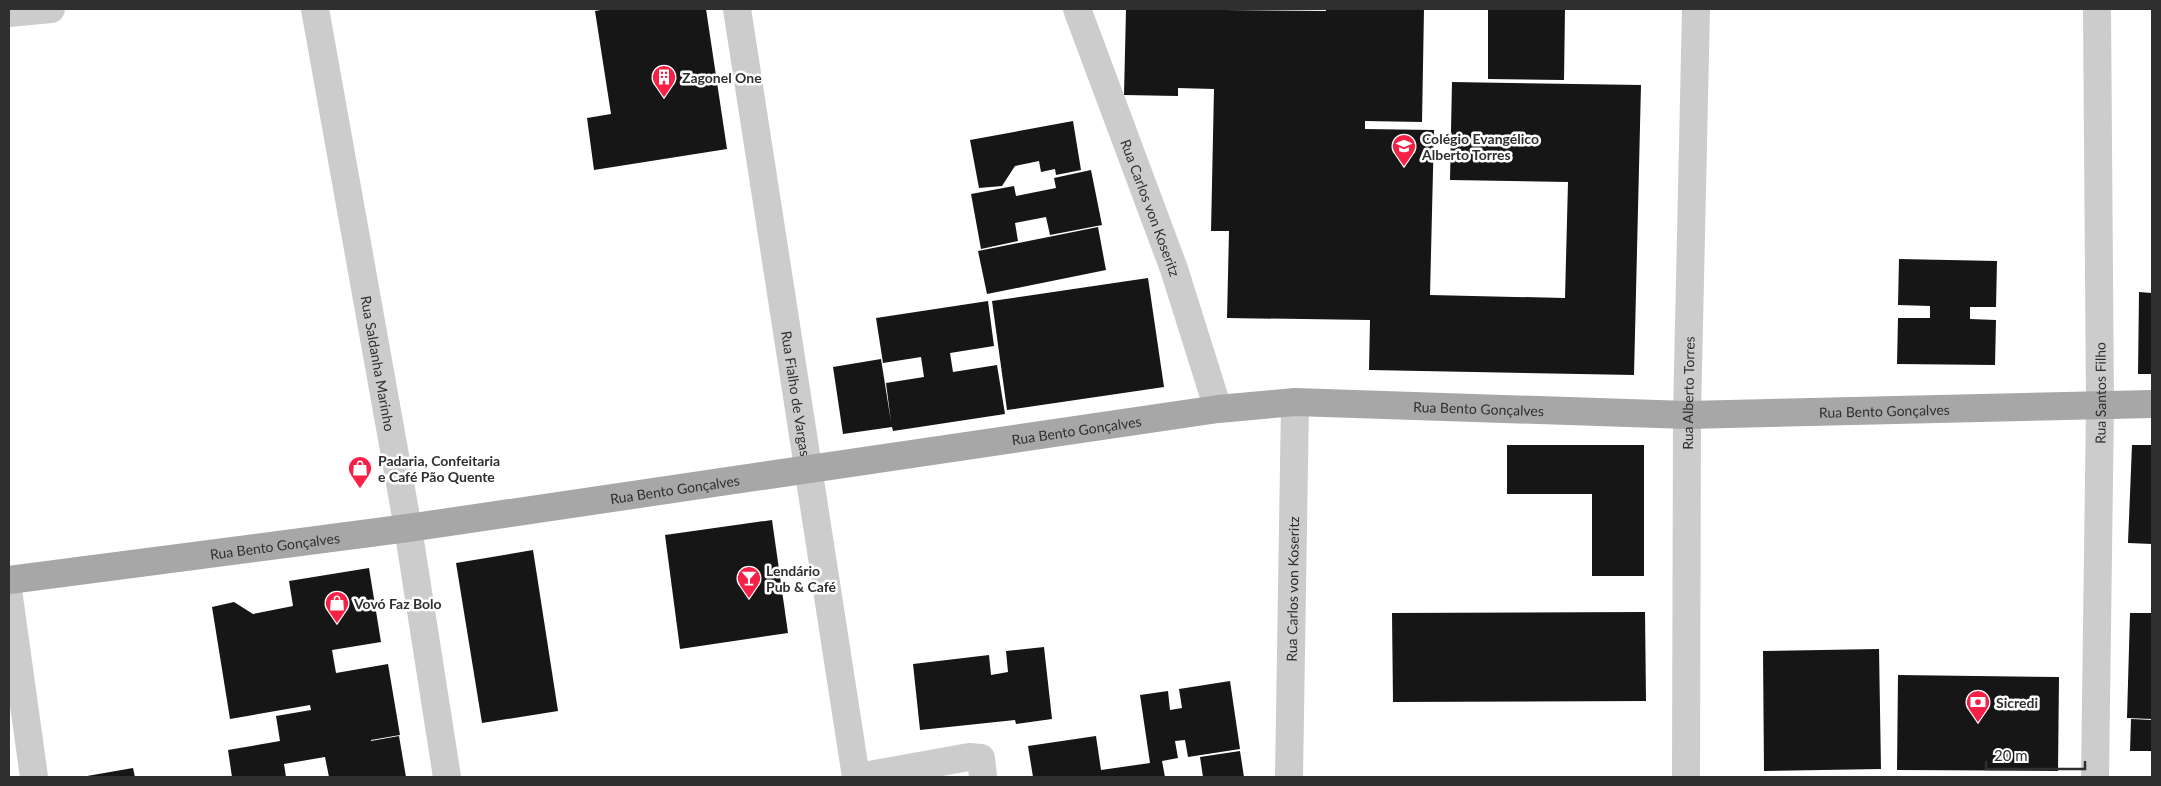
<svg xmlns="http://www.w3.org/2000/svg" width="2161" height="786" viewBox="0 0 2161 786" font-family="Lato,sans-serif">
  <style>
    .building { fill: #161616 }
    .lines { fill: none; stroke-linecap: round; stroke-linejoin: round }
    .minor { stroke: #ccc; stroke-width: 28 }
    .major { stroke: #a7a7a7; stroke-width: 28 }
    .labels { text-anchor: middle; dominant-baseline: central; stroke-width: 5; stroke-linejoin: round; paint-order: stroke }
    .poi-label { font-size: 14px; font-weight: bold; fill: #2f2f2f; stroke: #fff; text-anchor: start }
    .street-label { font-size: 14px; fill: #2f2f2f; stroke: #fff }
  </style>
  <rect width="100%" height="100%" fill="#fff"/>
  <g class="building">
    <path d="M 606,9 L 706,9 L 727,149 L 594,170 L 587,118 L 611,114 L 595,11 Z"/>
    <path d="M 1126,9 L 1326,11 L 1326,9 L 1424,9 L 1422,122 L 1365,121 L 1365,129 L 1434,130 L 1430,295 L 1565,298 L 1568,182 L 1450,180 L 1452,82 L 1641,85 L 1634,375 L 1369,370 L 1370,320 L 1227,318 L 1229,231 L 1211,231 L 1214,89 L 1178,88 L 1178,96 L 1124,95 Z"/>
    <path d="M 1488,9 L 1565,9 L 1564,80 L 1488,79 Z"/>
    <path d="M 1073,121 L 1081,170 L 1056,175 L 1055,169 L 1041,172 L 1039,161 L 1015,166 L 1002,186 L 979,188 L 970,140 Z"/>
    <path d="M 1091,170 L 1102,225 L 1050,235 L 1046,217 L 1015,223 L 1018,241 L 981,249 L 971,194 L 1014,186 L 1016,196 L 1056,188 L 1054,178 Z"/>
    <path d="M 1098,227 L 1106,270 L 987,294 L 978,251 Z"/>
    <path d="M 1899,259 L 1997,261 L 1996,307 L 1970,307 L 1970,319 L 1996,320 L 1995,365 L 1897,364 L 1898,318 L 1930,318 L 1930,306 L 1898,305 Z"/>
    <path d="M 1148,278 L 1164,387 L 1007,410 L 992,301 Z"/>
    <path d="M 2139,292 L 2152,293 L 2152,374 L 2138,374 Z"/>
    <path d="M 988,301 L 994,346 L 950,353 L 953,372 L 997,365 L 1005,414 L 893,431 L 892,427 L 843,434 L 833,367 L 881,359 L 891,422 L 886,383 L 924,377 L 921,357 L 883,363 L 876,318 Z"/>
    <path d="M 1507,445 L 1644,445 L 1644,576 L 1592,576 L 1592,494 L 1507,494 Z"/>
    <path d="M 2132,445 L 2152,445 L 2152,544 L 2128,543 Z"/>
    <path d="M 772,520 L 788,633 L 680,649 L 665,535 Z"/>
    <path d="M 533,550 L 558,711 L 482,723 L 456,563 Z"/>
    <path d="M 369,568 L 381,642 L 332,650 L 336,673 L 388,664 L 400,735 L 371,740 L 371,741 L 399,736 L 406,777 L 329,777 L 325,757 L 284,764 L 286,777 L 232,777 L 228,750 L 280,741 L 276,716 L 311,710 L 310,705 L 230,719 L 212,607 L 234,602 L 253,614 L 293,606 L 289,581 Z"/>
    <path d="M 1645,612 L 1646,701 L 1393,702 L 1392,613 Z"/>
    <path d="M 2130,613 L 2152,613 L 2152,719 L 2127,718 Z"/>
    <path d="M 1044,647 L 1052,719 L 1016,724 L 1015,720 L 920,730 L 913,664 L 989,655 L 991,675 L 1008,672 L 1006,651 Z"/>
    <path d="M 1879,649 L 1881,769 L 1764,771 L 1763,651 Z"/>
    <path d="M 1898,675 L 2059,677 L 2058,771 L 1897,770 Z"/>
    <path d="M 1230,681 L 1240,749 L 1188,757 L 1185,740 L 1175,741 L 1178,758 L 1162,761 L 1165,777 L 1033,777 L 1028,746 L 1096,736 L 1101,770 L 1150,763 L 1140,695 L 1168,691 L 1170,710 L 1182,708 L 1179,689 Z"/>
    <path d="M 2131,719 L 2152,720 L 2152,751 L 2130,751 Z"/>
    <path d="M 1240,751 L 1244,777 L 1203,777 L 1200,757 Z"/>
    <path d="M 133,768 L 135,777 L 87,777 L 87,776 Z"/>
  </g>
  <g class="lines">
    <g class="minor">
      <path id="s1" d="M 315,9 L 408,528 L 447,777"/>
      <path id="s2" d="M 737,9 L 856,777"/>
      <path id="s3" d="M 1077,9 L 1174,269 L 1218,409"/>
      <path d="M 9,13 L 51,9"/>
      <path d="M 9,597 L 34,777"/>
      <path d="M 858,777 L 969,757 L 981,758 L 983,777"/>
      <path id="s4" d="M 1289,777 L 1295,402"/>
      <path id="s5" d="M 1686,777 L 1687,415 L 1696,9"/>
      <path id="s6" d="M 2095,777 L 2100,405 L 2097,9"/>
    </g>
    <path class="major" id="s7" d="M 9,580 L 408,528 L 1218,409 L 1295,402 L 1687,415 L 2152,404"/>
  </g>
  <defs>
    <g id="building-pin" transform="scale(1.25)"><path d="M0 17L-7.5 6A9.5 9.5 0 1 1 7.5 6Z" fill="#f72046" stroke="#fff"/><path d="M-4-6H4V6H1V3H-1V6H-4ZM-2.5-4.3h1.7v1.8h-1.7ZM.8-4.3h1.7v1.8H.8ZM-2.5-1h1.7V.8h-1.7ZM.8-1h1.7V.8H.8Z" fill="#fff"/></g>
    <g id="school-pin" transform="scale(1.25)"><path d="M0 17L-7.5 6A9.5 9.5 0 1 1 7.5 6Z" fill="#f72046" stroke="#fff"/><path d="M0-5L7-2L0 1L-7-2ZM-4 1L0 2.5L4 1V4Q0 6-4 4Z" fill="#fff"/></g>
    <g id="shop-pin" transform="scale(1.25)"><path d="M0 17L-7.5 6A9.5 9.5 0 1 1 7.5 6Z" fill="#f72046" stroke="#fff"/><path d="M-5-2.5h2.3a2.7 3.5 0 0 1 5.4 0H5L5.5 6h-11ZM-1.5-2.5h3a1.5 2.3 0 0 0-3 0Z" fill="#fff"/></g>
    <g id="bar-pin" transform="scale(1.25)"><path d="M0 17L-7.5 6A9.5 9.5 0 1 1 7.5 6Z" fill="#f72046" stroke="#fff"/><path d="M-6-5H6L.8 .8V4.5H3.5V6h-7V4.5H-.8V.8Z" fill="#fff"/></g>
    <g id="bank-pin" transform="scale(1.25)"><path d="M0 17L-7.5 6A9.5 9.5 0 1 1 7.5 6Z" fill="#f72046" stroke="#fff"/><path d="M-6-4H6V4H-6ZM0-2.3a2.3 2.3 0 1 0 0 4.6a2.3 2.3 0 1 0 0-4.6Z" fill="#fff"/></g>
  </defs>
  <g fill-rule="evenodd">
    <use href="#building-pin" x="664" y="77"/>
    <use href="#school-pin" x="1404" y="146"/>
    <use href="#shop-pin" x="360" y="468"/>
    <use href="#bar-pin" x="749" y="578"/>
    <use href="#shop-pin" x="337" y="603"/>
    <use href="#bank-pin" x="1978" y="702"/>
  </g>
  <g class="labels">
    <g class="poi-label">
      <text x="682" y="77">Zagonel One</text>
      <text x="1422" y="138">Colégio Evangélico<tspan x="1422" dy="16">Alberto Torres</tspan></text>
      <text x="378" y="460">Padaria, Confeitaria<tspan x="378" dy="16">e Café Pão Quente</tspan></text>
      <text x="766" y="570">Lendário<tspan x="766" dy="16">Pub &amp; Café</tspan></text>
      <text x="354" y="603">Vovó Faz Bolo</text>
      <text x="1996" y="702">Sicredi</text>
    </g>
    <g class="street-label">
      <text stroke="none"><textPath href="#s3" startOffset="212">Rua Carlos von Koseritz</textPath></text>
      <text stroke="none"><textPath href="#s1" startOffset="360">Rua Saldanha Marinho</textPath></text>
      <text stroke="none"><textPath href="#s2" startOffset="389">Rua Fialho de Vargas</textPath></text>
      <text stroke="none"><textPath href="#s5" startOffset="384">Rua Alberto Torres</textPath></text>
      <text stroke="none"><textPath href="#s6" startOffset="384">Rua Santos Filho</textPath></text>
      <text stroke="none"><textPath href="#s7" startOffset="1482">Rua Bento Gonçalves</textPath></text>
      <text stroke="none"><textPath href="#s7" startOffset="1888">Rua Bento Gonçalves</textPath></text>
      <text stroke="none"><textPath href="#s7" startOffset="1078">Rua Bento Gonçalves</textPath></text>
      <text stroke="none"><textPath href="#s7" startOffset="672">Rua Bento Gonçalves</textPath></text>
      <text stroke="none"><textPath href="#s7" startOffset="268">Rua Bento Gonçalves</textPath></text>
      <text stroke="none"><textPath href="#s4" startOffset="188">Rua Carlos von Koseritz</textPath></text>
    </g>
  </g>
  <rect width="2161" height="786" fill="none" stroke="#2f2f2f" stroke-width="20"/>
  <path d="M1986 761v8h99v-8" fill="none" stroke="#2f2f2f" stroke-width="2.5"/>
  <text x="1994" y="761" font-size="15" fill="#2f2f2f" stroke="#ffffff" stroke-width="4" paint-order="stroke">20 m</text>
</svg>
